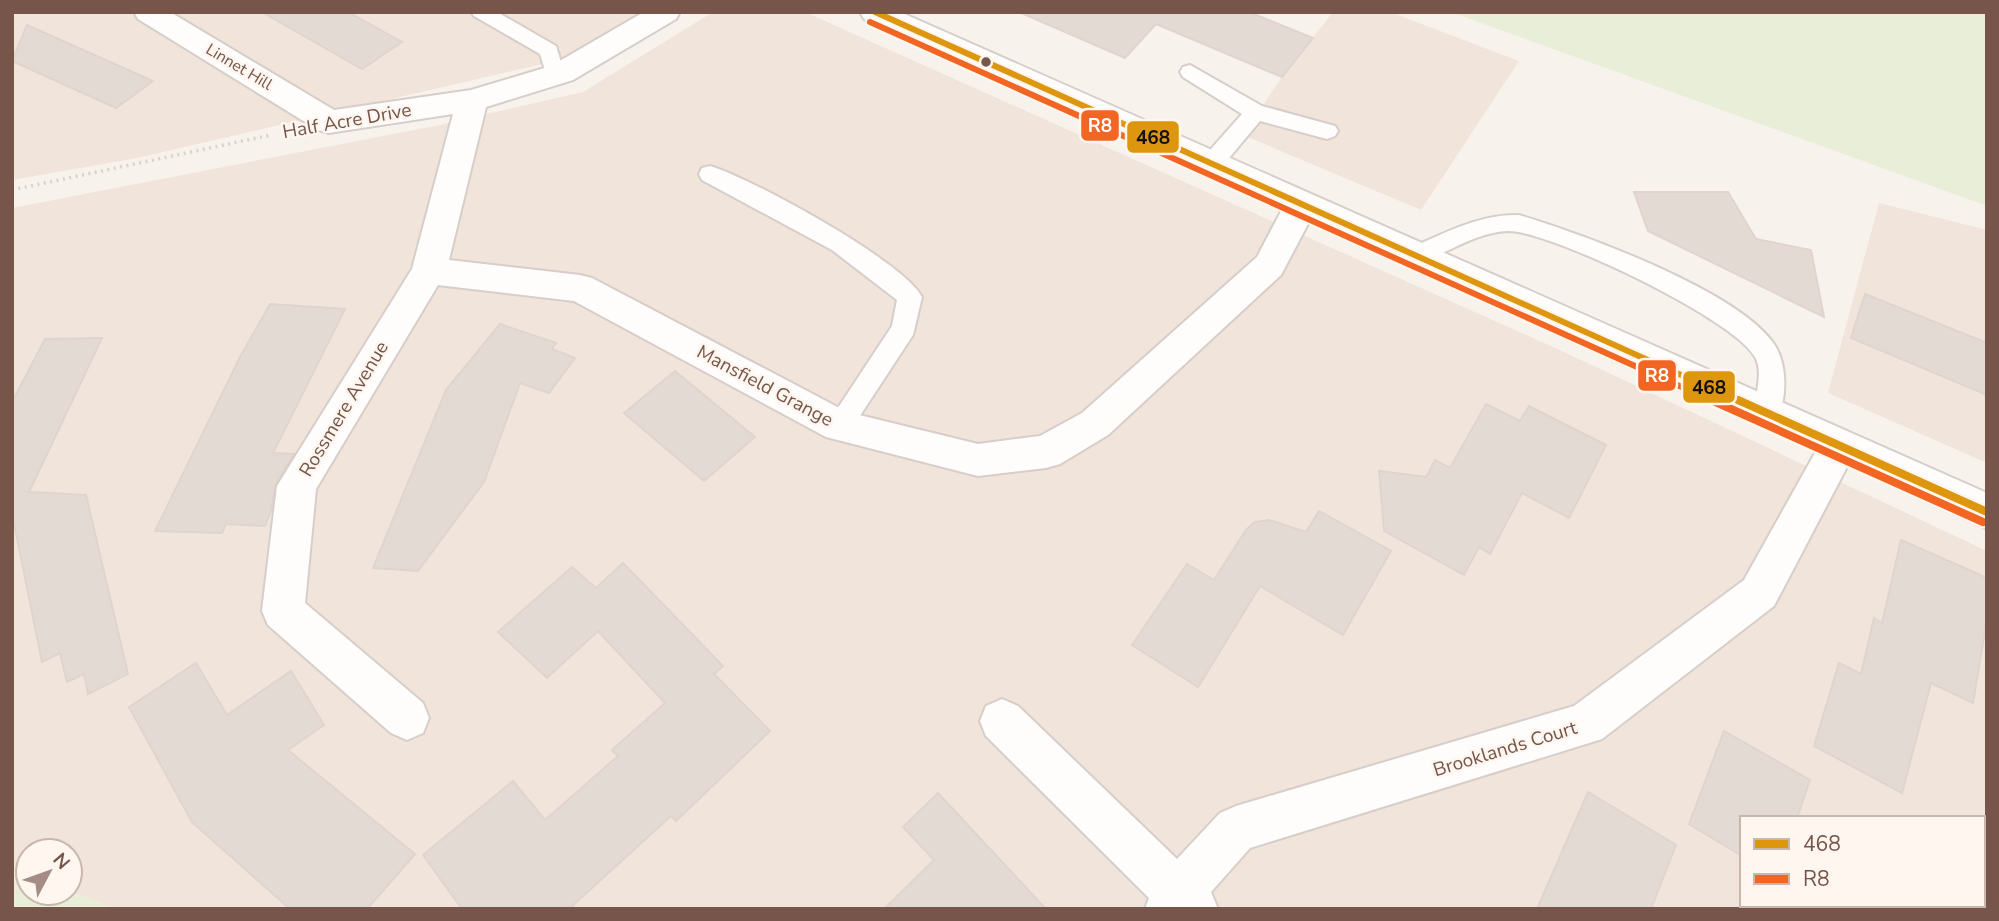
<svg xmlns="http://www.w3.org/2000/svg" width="1999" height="921" viewBox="0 0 1999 921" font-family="'Nunito Sans',sans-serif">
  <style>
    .residential { fill: #f1e4da }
    .green { fill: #e8eed8 }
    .building { fill: #e4dad4; stroke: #e1d4cf; stroke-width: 2 }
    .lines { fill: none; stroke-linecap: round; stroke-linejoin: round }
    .service-casing { stroke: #d7ceca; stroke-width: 4 }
    .minor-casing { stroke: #d7ceca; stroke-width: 4 }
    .secondary-casing { stroke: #d8cec9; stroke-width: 4 }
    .path { stroke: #dad1cf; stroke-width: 3.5; stroke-dasharray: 2 4.5; stroke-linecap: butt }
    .service { fill: #fefdfc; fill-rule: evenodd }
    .minor { fill: #fefdfc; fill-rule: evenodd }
    .secondary { fill: #fefdfc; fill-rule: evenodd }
    .bus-1-far1-casing { stroke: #fff7ef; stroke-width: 10 }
    .bus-1-casing { stroke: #fff7ef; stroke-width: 13 }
    .bus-2-far1-casing { stroke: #fff7ef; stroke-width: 10 }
    .bus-2-casing { stroke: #fff7ef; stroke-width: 13 }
    .bus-1-far1 { stroke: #de960f; stroke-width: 6 }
    .bus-1 { stroke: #de960f; stroke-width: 8 }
    .bus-2-far1 { stroke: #f26522; stroke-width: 6 }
    .bus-2 { stroke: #f26522; stroke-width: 8 }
    .bus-dot { fill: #78554b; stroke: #fff7ef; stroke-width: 2.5 }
    .labels { text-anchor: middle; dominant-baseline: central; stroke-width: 5; stroke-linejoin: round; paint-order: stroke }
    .far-street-label { font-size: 16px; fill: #78554b; stroke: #fff7ef }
    .street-label { font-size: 19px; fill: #78554b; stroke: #fff7ef }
    .line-badge { stroke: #fff7ef; stroke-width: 2.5 }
    .badge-label { font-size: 19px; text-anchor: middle; font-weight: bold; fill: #fff }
    .pale-badge-label { font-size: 19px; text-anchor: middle; font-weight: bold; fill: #111 }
  </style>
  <rect width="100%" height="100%" fill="#f8f2ed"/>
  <g class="residential">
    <path d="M 12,12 L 648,12 L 585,54 L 137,158 L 12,180 Z"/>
    <path d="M 713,12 L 805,12 L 1562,351 L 1987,551 L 1987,888 L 1983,899 L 1983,818 L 1742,818 L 1742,905 L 1981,905 L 1980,909 L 60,909 L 70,893 L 70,851 L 28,851 L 28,886 L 12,876 L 12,208 L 440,125 L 583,92 Z"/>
    <path d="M 1333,12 L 1390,12 L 1519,61 L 1421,210 L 1243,135 L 1282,77 Z"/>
    <path d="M 1879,203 L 1987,230 L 1987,463 L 1828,393 Z"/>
  </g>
  <g class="green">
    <path d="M 1451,12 L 1987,12 L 1987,206 Z"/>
    <path d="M 12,869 L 28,875 L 28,893 L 70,893 L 70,891 L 117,909 L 12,909 Z"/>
  </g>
  <g class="building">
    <path d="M 262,12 L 348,12 L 402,42 L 362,69 Z"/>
    <path d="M 1019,12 L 1249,12 L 1313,38 L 1282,77 L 1156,24 L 1125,58 Z"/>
    <path d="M 27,25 L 153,81 L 116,108 L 12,61 Z"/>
    <path d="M 1634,192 L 1728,192 L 1756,239 L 1811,250 L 1824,317 L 1648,231 Z"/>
    <path d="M 1865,294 L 1987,343 L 1987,395 L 1851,338 Z"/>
    <path d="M 270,304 L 345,309 L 273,453 L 294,454 L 275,485 L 271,511 L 265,526 L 226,524 L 222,533 L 155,531 L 240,357 Z"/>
    <path d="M 500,324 L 556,343 L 552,349 L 575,358 L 549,393 L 520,383 L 484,482 L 418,571 L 373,568 L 446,390 Z"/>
    <path d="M 102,338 L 29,492 L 86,495 L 128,674 L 88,694 L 84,674 L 67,682 L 60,653 L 42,662 L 14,523 L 12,527 L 12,402 L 45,339 Z"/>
    <path d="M 675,371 L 755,437 L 704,481 L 624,413 Z"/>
    <path d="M 1486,404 L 1520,421 L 1529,406 L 1606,445 L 1569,518 L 1522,493 L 1490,554 L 1479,547 L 1464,575 L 1384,531 L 1379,471 L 1426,477 L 1435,460 L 1450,468 Z"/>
    <path d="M 1319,511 L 1391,551 L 1343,635 L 1260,586 L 1198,687 L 1132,645 L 1187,564 L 1214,580 L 1246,530 L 1255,522 L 1269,520 L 1306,532 Z"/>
    <path d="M 1901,540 L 1987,578 L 1987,619 L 1973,703 L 1931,683 L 1902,793 L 1814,746 L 1839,663 L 1861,674 L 1874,618 L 1882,623 Z"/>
    <path d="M 623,563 L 723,666 L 714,674 L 770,731 L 676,821 L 671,816 L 569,909 L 462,909 L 423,855 L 513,781 L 545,820 L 618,756 L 612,750 L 665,703 L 598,631 L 547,678 L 498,632 L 572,567 L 596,588 Z"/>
    <path d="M 196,663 L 227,715 L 291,671 L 324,725 L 288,750 L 415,854 L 367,909 L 290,909 L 192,822 L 129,707 Z"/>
    <path d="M 1724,731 L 1810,780 L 1797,818 L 1742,818 L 1742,856 L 1689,824 Z"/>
    <path d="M 1588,792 L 1676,845 L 1651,909 L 1537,909 Z"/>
    <path d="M 938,793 L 1046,909 L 884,909 L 934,860 L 903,827 Z"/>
  </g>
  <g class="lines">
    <g class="service-casing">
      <g id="service">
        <path d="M 471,12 L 497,12 L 556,46 L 565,75 L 562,80 L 548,80 L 540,54 L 474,16 Z"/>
        <path d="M 1190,65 L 1262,106 L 1335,126 L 1338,131 L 1335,136 L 1327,139 L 1260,121 L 1219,170 L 1211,172 L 1203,170 L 1200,164 L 1203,158 L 1242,114 L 1183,77 L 1180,72 L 1183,67 Z"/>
        <path d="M 710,166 C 751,178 903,261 922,297 L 913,335 L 848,434 L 839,437 L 830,434 L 826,426 L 892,326 L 897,300 L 832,250 L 702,180 L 699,174 L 702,168 Z"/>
        <path d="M 1519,215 C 1582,234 1737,290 1774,344 C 1788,365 1787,400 1776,422 L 1767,425 L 1758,422 C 1749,403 1765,379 1756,359 C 1740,321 1550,231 1509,231 C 1474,232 1446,255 1414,265 L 1406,262 L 1402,256 L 1406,250 C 1443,234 1478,214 1519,215 Z"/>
      </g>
    </g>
    <g class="minor-casing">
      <g id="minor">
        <path d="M 134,12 L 170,12 L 334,110 L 471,90 L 551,66 L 644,12 L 680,12 L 676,19 L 573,80 L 486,107 L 449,260 L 580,275 L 592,278 L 847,412 L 978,444 L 1040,436 L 1082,413 L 1257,257 L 1289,196 L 1301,193 L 1313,196 L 1318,205 L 1281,275 L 1108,435 L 1060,464 L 1046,468 L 978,476 L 826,437 L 574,301 L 438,285 L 316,489 L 305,603 L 423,703 L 429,718 L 423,733 L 407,740 L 391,733 L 268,625 L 262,611 L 277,486 L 412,269 L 453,114 L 329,133 L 318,130 L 138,19 Z"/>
        <path d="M 1839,430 L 1853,435 L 1858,446 L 1774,606 L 1602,739 L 1250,848 L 1211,892 L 1218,909 L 1145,909 L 1149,898 L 986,736 L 980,721 L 986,706 L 1002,699 L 1018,706 L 1177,859 L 1220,813 L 1236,806 L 1574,706 L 1744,580 L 1825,435 Z"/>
      </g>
    </g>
    <g class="secondary-casing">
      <path id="secondary" d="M 860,12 L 900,12 L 1987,493 L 1987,529 L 864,19 Z"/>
    </g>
    <path class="path" d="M 12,190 L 271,135"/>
    <use href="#service" class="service"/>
    <use href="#minor" class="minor"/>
    <use href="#secondary" class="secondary"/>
    <g class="bus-1-far1-casing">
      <path id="bus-1-far1" d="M 875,12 L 1741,402"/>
    </g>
    <g class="bus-1-casing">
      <path id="bus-1" d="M 1738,400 L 1987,512"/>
    </g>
    <g class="bus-2-far1-casing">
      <path id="bus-2-far1" d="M 870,22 L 1715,402"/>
    </g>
    <g class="bus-2-casing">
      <path id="bus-2" d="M 1711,400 L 1983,522"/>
    </g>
    <use href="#bus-1-far1" class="bus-1-far1"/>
    <use href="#bus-1" class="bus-1"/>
    <use href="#bus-2-far1" class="bus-2-far1"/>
    <use href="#bus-2" class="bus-2"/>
  </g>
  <circle class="bus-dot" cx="986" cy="62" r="6"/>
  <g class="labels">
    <g class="far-street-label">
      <text transform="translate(239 67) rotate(31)">Linnet Hill</text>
    </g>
    <g class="street-label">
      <text transform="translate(347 121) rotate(-10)">Half Acre Drive</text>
      <text transform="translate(765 386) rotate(28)">Mansfield Grange</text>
      <text transform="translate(344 409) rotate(-59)">Rossmere Avenue</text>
      <text transform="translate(1505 749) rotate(-17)">Brooklands Court</text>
    </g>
  </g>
  <g class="line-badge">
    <rect x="1080" y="109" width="40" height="33" rx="7" fill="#f26522"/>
    <rect x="1126" y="120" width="54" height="34" rx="7" fill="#de960f"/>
    <rect x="1637" y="359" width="40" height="33" rx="7" fill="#f26522"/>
    <rect x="1682" y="370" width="54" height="34" rx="7" fill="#de960f"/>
  </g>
  <g class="badge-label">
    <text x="1100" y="132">R8</text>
    <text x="1657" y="382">R8</text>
  </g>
  <g class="pale-badge-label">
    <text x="1153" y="144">468</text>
    <text x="1709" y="394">468</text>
  </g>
  <rect width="1999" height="921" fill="none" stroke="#78554b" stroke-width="28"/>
  <rect x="1740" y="816" width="245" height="91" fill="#fff7ef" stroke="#c9b6ad" stroke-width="2"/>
  <rect x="1754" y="839" width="35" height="10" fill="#de960f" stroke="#c9b6ad" stroke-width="2"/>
  <text x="1803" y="851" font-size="21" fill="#78554b">468</text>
  <rect x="1754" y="874" width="35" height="10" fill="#f26522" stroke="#c9b6ad" stroke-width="2"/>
  <text x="1803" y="886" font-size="21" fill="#78554b">R8</text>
  <g transform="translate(49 872) rotate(49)"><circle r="33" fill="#fff7ef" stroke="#c9b6ad" stroke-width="2"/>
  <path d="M0-5L12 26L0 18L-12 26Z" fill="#a58c84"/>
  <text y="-10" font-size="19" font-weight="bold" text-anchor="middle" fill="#78554b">N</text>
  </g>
</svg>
